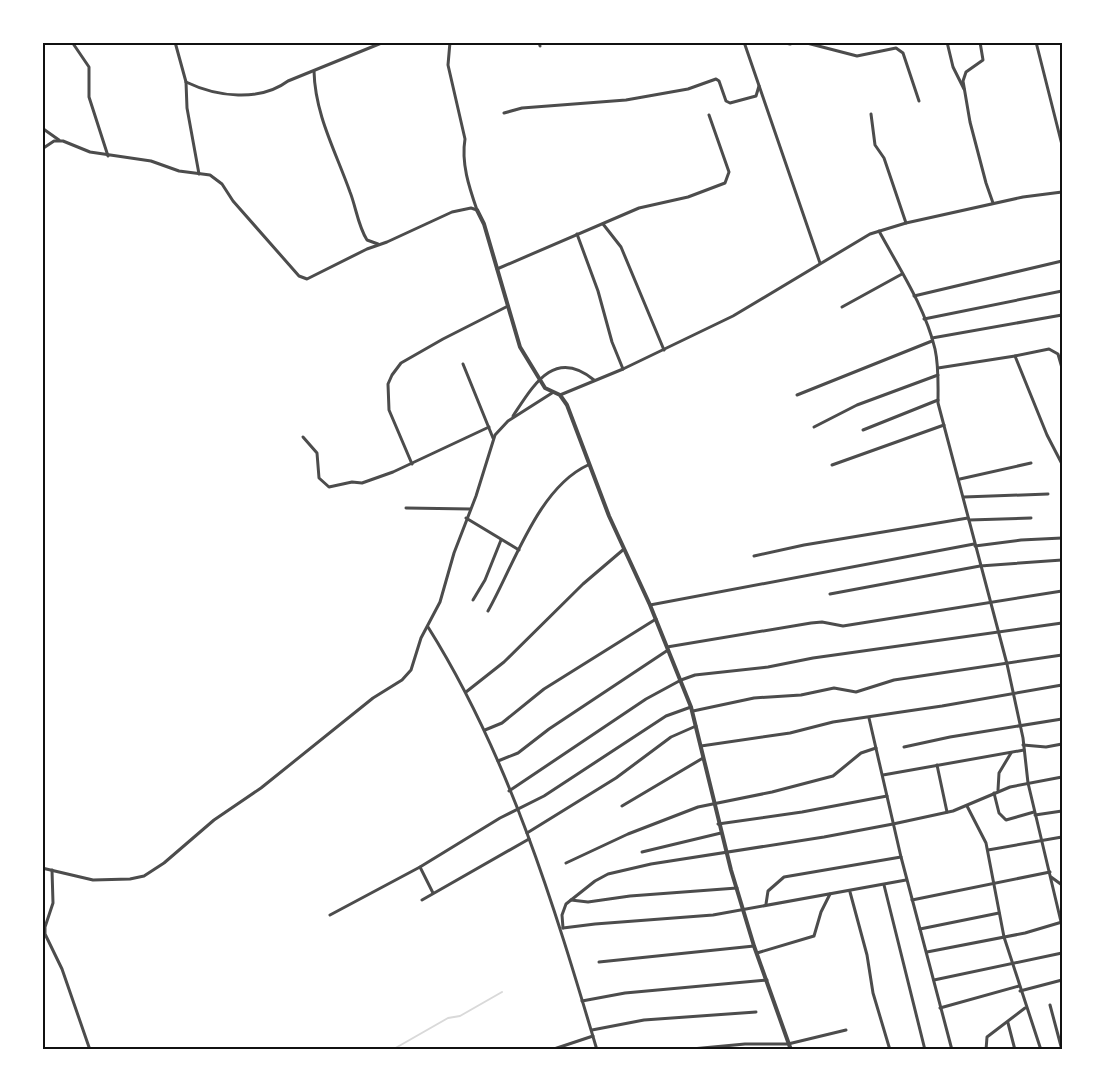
<svg xmlns="http://www.w3.org/2000/svg" width="1105" height="1092" viewBox="0 0 1105 1092" font-family="'DM Sans',sans-serif">
  <style>
    .lines { fill: none; stroke-linecap: round; stroke-linejoin: round }
    .stream { stroke: #d9d9d9; stroke-width: 2 }
    .minor { stroke: #4c4c4c; stroke-width: 3 }
    .tertiary { stroke: #4c4c4c; stroke-width: 4 }
    .neatline { fill: none; stroke: #111; stroke-width: 2 }
  </style>
  <rect width="100%" height="100%" fill="#fff"/>
  <g class="lines">
    <path class="stream" d="M 392,1050 L 448,1018 L 460,1016 L 502,992"/>
    <g class="minor">
      <path d="M 72,42 L 89,67 L 89,97 L 108,156"/>
      <path d="M 175,42 L 186,82 L 187,108 L 199,174"/>
      <path d="M 450,42 L 448,65 L 465,139 C 461,163 469,187 477,210"/>
      <path d="M 539,42 L 540,46"/>
      <path d="M 744,42 L 820,263"/>
      <path d="M 781,42 L 790,44 L 796,42"/>
      <path d="M 803,42 L 857,56 L 896,48 L 903,53 L 919,101"/>
      <path d="M 947,42 L 953,67 L 964,89"/>
      <path d="M 980,42 L 983,60 L 966,72 L 963,81 L 970,122 L 986,183 L 993,203"/>
      <path d="M 1036,42 L 1062,145"/>
      <path d="M 314,71 C 315,115 336,152 350,192 C 356,207 358,226 367,240 L 378,244"/>
      <path d="M 186,82 C 217,97 260,102 288,81 L 384,42"/>
      <path d="M 504,113 L 522,108 L 626,100 L 688,89 L 716,79 L 719,81 L 726,101 L 730,103 L 756,96 L 759,86"/>
      <path d="M 871,114 L 875,145 L 884,158 L 906,223"/>
      <path d="M 42,128 L 59,140"/>
      <path d="M 42,149 L 54,141 L 63,141 L 90,152 L 151,161 L 179,171 L 210,175 L 222,184 L 233,201 L 299,276 L 307,279 L 367,249 L 387,242 L 452,212 L 471,208 L 477,210"/>
      <path d="M 603,224 L 621,247 L 664,350"/>
      <path d="M 879,231 C 899,268 925,307 935,349 C 939,367 938,385 938,403 L 1007,664 L 1023,738 L 1028,783 L 1062,926"/>
      <path d="M 577,234 L 598,291 L 612,342 L 623,369"/>
      <path d="M 497,269 L 639,208 L 688,197 L 725,183 L 729,172 L 709,115"/>
      <path d="M 914,296 L 1062,261"/>
      <path d="M 842,307 L 902,274"/>
      <path d="M 924,319 L 1062,291"/>
      <path d="M 932,338 L 1062,315"/>
      <path d="M 1015,356 L 1047,435 L 1062,464"/>
      <path d="M 463,364 L 493,438"/>
      <path d="M 938,368 L 1015,356 L 1049,349 L 1058,354 L 1062,368"/>
      <path d="M 560,395 L 623,369 L 733,316 L 870,234 L 906,223 L 1023,197 L 1062,192"/>
      <path d="M 797,395 L 932,341"/>
      <path d="M 513,416 C 533,386 554,347 594,380"/>
      <path d="M 814,427 L 857,405 L 938,375"/>
      <path d="M 863,430 L 938,400"/>
      <path d="M 303,437 L 317,453 L 319,478 L 329,487 L 352,482 L 362,483 L 393,472 L 489,427"/>
      <path d="M 412,464 L 389,410 L 388,384 L 392,375 L 401,363 L 443,339 L 508,306"/>
      <path d="M 832,465 L 944,425"/>
      <path d="M 960,479 L 1031,463"/>
      <path d="M 964,497 L 1048,494"/>
      <path d="M 406,508 L 470,509"/>
      <path d="M 466,518 L 519,550"/>
      <path d="M 969,520 L 1031,518"/>
      <path d="M 975,546 L 1021,540 L 1062,538"/>
      <path d="M 754,556 L 804,545 L 968,518"/>
      <path d="M 830,594 L 980,566 L 1062,560"/>
      <path d="M 473,600 L 485,580 L 501,540"/>
      <path d="M 650,605 L 974,544"/>
      <path d="M 488,611 C 514,565 538,488 588,465"/>
      <path d="M 428,627 C 509,756 554,905 597,1050"/>
      <path d="M 667,647 L 811,623 L 822,622 L 843,626 L 1062,591"/>
      <path d="M 466,692 L 504,662 L 583,584 L 624,549"/>
      <path d="M 693,711 L 754,698 L 801,695 L 834,688 L 856,692 L 894,680 L 1062,655"/>
      <path d="M 869,718 L 901,857 L 952,1050"/>
      <path d="M 485,730 L 502,723 L 544,689 L 656,619"/>
      <path d="M 1023,745 L 1046,747 L 1062,744"/>
      <path d="M 701,746 L 790,733 L 833,722 L 942,706 L 1062,685"/>
      <path d="M 904,747 L 950,737 L 1062,719"/>
      <path d="M 498,761 L 518,753 L 549,729 L 668,650"/>
      <path d="M 937,765 L 947,812"/>
      <path d="M 883,775 L 1024,750"/>
      <path d="M 998,790 L 999,773 L 1011,753"/>
      <path d="M 509,791 L 646,699 L 681,680 L 695,675 L 768,667 L 813,658 L 1062,623"/>
      <path d="M 994,793 L 999,813 L 1006,820 L 1034,812"/>
      <path d="M 622,806 L 703,758"/>
      <path d="M 967,806 L 986,843 L 1004,937 L 1041,1050"/>
      <path d="M 1035,815 L 1062,811"/>
      <path d="M 718,824 L 802,812 L 887,796"/>
      <path d="M 527,833 L 616,778 L 671,737 L 696,726"/>
      <path d="M 988,850 L 1062,837"/>
      <path d="M 642,852 L 721,833"/>
      <path d="M 566,863 L 628,834 L 698,807 L 772,792 L 833,776 L 861,753 L 876,748"/>
      <path d="M 420,867 L 433,893"/>
      <path d="M 42,868 L 93,880 L 130,879 L 144,876 L 164,863 L 214,820 L 261,788 L 373,698 L 402,680 L 411,670 L 421,638 L 440,602 L 454,553 L 476,496 L 495,435 L 508,421 L 552,393"/>
      <path d="M 52,870 L 53,903 L 45,927 L 45,934 L 62,969 L 90,1050"/>
      <path d="M 1051,877 L 1062,885"/>
      <path d="M 884,885 L 925,1050"/>
      <path d="M 850,892 L 867,955 L 873,993 L 890,1050"/>
      <path d="M 422,900 L 529,839"/>
      <path d="M 571,900 L 588,902 L 630,896 L 737,888"/>
      <path d="M 912,900 L 1050,872"/>
      <path d="M 766,904 L 768,891 L 784,877 L 901,857"/>
      <path d="M 330,915 L 420,867 L 500,818 L 544,796 L 666,716 L 691,707"/>
      <path d="M 563,928 L 562,915 L 566,904 L 595,881 L 608,874 L 651,864 L 824,837 L 893,824 L 953,811 L 1010,787 L 1062,777"/>
      <path d="M 563,928 L 595,924 L 713,915 L 906,880"/>
      <path d="M 920,929 L 999,913"/>
      <path d="M 927,952 L 1025,933 L 1062,922"/>
      <path d="M 757,953 L 814,936 L 821,912 L 830,894"/>
      <path d="M 599,962 L 754,946"/>
      <path d="M 934,980 L 1062,953"/>
      <path d="M 1020,991 L 1062,980"/>
      <path d="M 582,1001 L 625,993 L 767,980"/>
      <path d="M 1050,1005 L 1062,1050"/>
      <path d="M 940,1008 L 1019,986"/>
      <path d="M 1008,1023 L 1015,1050"/>
      <path d="M 592,1030 L 644,1020 L 756,1012"/>
      <path d="M 551,1050 L 593,1036"/>
      <path d="M 681,1050 L 745,1044 L 788,1044 L 846,1030"/>
      <path d="M 986,1050 L 987,1037 L 1025,1008"/>
    </g>
    <path class="tertiary" d="M 477,210 L 484,224 L 520,347 L 545,388 L 560,395 L 567,405 L 609,516 L 650,605 L 691,707 L 731,870 L 754,946 L 791,1050"/>
  </g>
  <rect width="1105" height="1092" fill="none" stroke="#ffffff" stroke-width="88"/>
  <rect x="44" y="44" width="1017" height="1004" class="neatline"/>
</svg>
